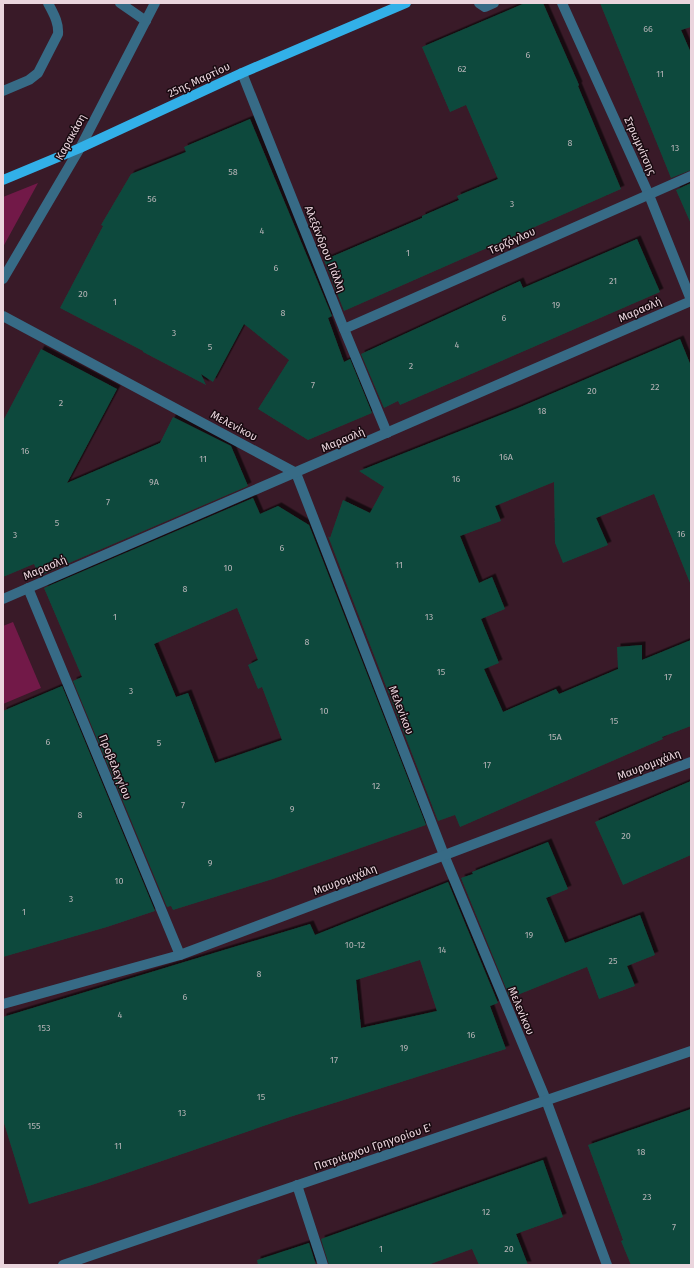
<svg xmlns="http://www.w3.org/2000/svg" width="694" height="1268" viewBox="0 0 694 1268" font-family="'Fira Sans',sans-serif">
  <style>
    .green { fill: #721948 }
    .building { fill: #114a3c; fill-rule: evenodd; filter: url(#shadow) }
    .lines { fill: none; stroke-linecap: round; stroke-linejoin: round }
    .minor { stroke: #376b86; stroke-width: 10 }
    .major { stroke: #32b0e8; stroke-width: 10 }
    .labels { text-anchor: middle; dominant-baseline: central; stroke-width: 3; stroke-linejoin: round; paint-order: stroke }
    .number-label { font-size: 9px; fill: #b4b2b5 }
    .street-label { font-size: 11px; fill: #ead5dd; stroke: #180a10 }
  </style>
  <defs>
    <filter id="shadow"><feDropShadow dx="3.5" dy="-3.5" stdDeviation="0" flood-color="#0009"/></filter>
  </defs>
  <rect width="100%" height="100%" fill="#391a28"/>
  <g class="green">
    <path d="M 38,183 L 3,247 L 3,197 Z"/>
    <path d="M 13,622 L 41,688 L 3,704 L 3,626 Z"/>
  </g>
  <g class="building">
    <path d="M 525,3 L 543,3 L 579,85 L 578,86 L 621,189 L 344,311 L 324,260 L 422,218 L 422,216 L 459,200 L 457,196 L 498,179 L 466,105 L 450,112 L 422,47 Z"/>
    <path d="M 600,3 L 691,3 L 691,27 L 681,30 L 691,53 L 691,170 L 671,178 Z"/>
    <path d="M 250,119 L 332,316 L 328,318 L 344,362 L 350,359 L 372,413 L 308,440 L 258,409 L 289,360 L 244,324 L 213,382 L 201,374 L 206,385 L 143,352 L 143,351 L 60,308 L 103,226 L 101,225 L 131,174 L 186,152 L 184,147 Z"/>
    <path d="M 691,183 L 691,224 L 676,190 Z"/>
    <path d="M 637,239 L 660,292 L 400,405 L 398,401 L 384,408 L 361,354 L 520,281 L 523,288 Z"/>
    <path d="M 680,339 L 691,366 L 691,583 L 690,583 L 654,494 L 596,518 L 608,545 L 563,563 L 555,543 L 554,482 L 495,506 L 501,521 L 460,536 L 479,583 L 492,577 L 505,609 L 481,619 L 499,663 L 484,669 L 503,712 L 556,689 L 559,694 L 618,669 L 617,647 L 642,645 L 642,660 L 691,640 L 691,726 L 662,737 L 663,739 L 460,827 L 455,815 L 438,821 L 328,536 L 330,538 L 343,500 L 370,513 L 384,487 L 359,471 L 518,408 Z"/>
    <path d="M 41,349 L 117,389 L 67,483 L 160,443 L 173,417 L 231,446 L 248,486 L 39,576 L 34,564 L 3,577 L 3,421 Z"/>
    <path d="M 253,498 L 260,514 L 278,506 L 309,525 L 426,825 L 273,879 L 173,910 L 171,906 L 167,907 L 73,681 L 82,677 L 44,588 ZM 237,608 L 258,660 L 248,665 L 258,689 L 262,687 L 282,740 L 215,763 L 188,693 L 176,697 L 154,644 Z"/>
    <path d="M 62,686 L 155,911 L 107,927 L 3,957 L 3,711 Z"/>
    <path d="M 691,781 L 691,855 L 623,885 L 595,822 Z"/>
    <path d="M 548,842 L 568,889 L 546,898 L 565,943 L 640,915 L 655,955 L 627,966 L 635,986 L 599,999 L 587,967 L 510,998 L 461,878 L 473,874 L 472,872 Z"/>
    <path d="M 448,882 L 498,1003 L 490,1006 L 506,1049 L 290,1117 L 92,1185 L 29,1204 L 3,1120 L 3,1017 L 310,924 L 315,935 ZM 420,960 L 437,1011 L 361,1028 L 356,980 Z"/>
    <path d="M 691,1109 L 691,1265 L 631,1265 L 621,1241 L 623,1240 L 588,1145 Z"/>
    <path d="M 543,1160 L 563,1217 L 516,1234 L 528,1265 L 479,1265 L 472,1249 L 428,1265 L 329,1265 L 321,1239 Z"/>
    <path d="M 309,1243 L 316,1265 L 258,1265 L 257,1260 Z"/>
  </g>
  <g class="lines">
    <g class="minor">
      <path d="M 120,3 L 146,21"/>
      <path d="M 479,3 L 485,7 L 494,3"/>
      <path d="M 562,3 L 649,195 L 691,300"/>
      <path d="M 242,73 L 344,329 L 387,433"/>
      <path d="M 3,91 L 29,80 L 38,73 L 58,34 C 59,22 53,13 48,3"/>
      <path d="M 3,279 L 80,148 L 155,3"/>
      <path d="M 3,316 L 296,473 L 444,855 L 546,1100 L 607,1265"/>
      <path d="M 344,329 L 691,176"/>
      <path d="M 28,588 L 180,955"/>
      <path d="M 3,599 L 691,301"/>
      <path d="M 3,1004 L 180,955 L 691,762"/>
      <path d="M 297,1185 L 323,1265"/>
      <path d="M 63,1265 L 691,1051"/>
    </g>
    <path class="major" d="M 3,180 L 80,148 L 242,73 L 406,3"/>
  </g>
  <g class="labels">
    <g class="number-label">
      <text x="648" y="29">66</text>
      <text x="528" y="55">6</text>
      <text x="462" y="69">62</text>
      <text x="660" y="74">11</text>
      <text x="570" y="143">8</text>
      <text x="675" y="148">13</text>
      <text x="233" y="172">58</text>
      <text x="152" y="199">56</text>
      <text x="512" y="204">3</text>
      <text x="262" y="231">4</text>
      <text x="408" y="253">1</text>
      <text x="276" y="268">6</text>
      <text x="613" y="281">21</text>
      <text x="83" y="294">20</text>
      <text x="115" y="302">1</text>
      <text x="556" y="305">19</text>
      <text x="283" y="313">8</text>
      <text x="504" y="318">6</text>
      <text x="174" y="333">3</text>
      <text x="457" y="345">4</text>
      <text x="210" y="347">5</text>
      <text x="411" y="366">2</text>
      <text x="313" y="385">7</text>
      <text x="655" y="387">22</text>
      <text x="592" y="391">20</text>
      <text x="61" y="403">2</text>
      <text x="542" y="411">18</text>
      <text x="25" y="451">16</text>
      <text x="506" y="457">16Α</text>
      <text x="203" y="459">11</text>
      <text x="456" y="479">16</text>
      <text x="154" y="482">9Α</text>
      <text x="108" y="502">7</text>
      <text x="57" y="523">5</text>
      <text x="681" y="534">16</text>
      <text x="15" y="535">3</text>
      <text x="282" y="548">6</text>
      <text x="399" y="565">11</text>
      <text x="228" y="568">10</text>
      <text x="185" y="589">8</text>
      <text x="115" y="617">1</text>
      <text x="429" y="617">13</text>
      <text x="307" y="642">8</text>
      <text x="441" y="672">15</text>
      <text x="668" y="677">17</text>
      <text x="131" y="691">3</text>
      <text x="324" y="711">10</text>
      <text x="614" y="721">15</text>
      <text x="555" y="737">15Α</text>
      <text x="48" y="742">6</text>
      <text x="159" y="743">5</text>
      <text x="487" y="765">17</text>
      <text x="376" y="786">12</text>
      <text x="183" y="805">7</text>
      <text x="292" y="809">9</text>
      <text x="80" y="815">8</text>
      <text x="626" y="836">20</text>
      <text x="210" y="863">9</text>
      <text x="119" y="881">10</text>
      <text x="71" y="899">3</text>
      <text x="24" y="912">1</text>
      <text x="529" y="935">19</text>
      <text x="355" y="945">10-12</text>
      <text x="442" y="950">14</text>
      <text x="613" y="961">25</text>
      <text x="259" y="974">8</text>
      <text x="185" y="997">6</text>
      <text x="120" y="1015">4</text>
      <text x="44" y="1028">153</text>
      <text x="471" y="1035">16</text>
      <text x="404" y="1048">19</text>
      <text x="334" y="1060">17</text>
      <text x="261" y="1097">15</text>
      <text x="182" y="1113">13</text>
      <text x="34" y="1126">155</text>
      <text x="118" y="1146">11</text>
      <text x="641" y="1152">18</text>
      <text x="647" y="1197">23</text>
      <text x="486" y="1212">12</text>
      <text x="674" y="1227">7</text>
      <text x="381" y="1249">1</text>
      <text x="509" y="1249">20</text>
    </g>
    <g class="street-label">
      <text transform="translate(199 80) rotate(-25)">25ης Μαρτίου</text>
      <text transform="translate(71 137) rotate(-61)">Καρακάση</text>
      <text transform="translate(640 146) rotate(66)">Στρωμνίτσης</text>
      <text transform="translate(512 241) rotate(-24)">Τερζόγλου</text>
      <text transform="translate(325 249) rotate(68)">Αλεξάνδρου Πάλλη</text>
      <text transform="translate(640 310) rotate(-24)">Μαρασλή</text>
      <text transform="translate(234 426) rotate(28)">Μελενίκου</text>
      <text transform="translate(343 440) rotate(-23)">Μαρασλή</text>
      <text transform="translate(45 568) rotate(-23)">Μαρασλή</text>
      <text transform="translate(401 710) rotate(69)">Μελενίκου</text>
      <text transform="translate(649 765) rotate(-21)">Μαυρομιχάλη</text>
      <text transform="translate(115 767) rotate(68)">Προβελεγγίου</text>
      <text transform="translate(345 880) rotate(-21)">Μαυρομιχάλη</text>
      <text transform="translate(521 1011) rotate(67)">Μελενίκου</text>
      <text transform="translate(373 1147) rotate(-19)">Πατριάρχου Γρηγορίου Ε'</text>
    </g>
  </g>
  <rect width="694" height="1268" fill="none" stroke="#ead5dd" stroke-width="8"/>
</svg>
